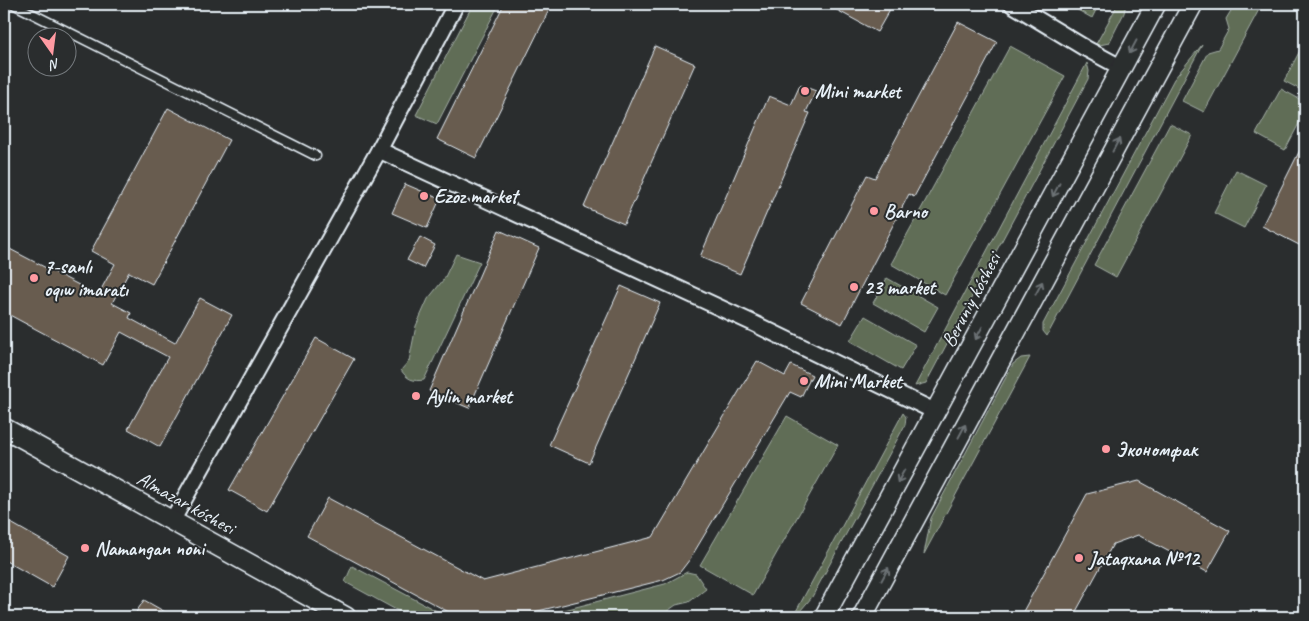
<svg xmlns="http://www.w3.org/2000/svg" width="1309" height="621" viewBox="0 0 1309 621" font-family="Caveat,sans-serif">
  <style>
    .green { fill: #606d56; stroke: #a4afa7 }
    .building { fill: #685b4f; stroke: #e8f1f8 }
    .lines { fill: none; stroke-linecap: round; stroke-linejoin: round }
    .service-casing { stroke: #e8f1f8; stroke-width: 11 }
    .minor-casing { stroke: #e8f1f8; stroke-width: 19 }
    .tertiary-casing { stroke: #e8f1f8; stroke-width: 22 }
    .service { stroke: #2a2d2e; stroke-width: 8 }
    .minor { stroke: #2a2d2e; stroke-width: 15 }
    .tertiary { stroke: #2a2d2e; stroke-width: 19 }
    .oneway { stroke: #6c7275 }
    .poi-dot { fill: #ff9aa2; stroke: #2a2d2e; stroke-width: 2 }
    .labels { text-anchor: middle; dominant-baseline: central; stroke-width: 4; stroke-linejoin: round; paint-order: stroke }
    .poi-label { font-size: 20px; font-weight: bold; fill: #e8f1f8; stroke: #2a2d2e; text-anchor: start }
    .street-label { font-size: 20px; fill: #e8f1f8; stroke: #2a2d2e }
  </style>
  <rect width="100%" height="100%" fill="#2a2d2e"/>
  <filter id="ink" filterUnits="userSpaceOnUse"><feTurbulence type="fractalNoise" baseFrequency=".02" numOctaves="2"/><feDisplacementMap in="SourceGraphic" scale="10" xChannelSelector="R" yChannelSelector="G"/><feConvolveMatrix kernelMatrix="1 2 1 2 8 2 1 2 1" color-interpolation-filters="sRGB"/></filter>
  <g filter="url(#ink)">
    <g class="green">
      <path d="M 473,4 L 499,4 L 437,124 L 416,115 Z"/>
      <path d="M 1067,4 L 1099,4 L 1092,18 Z"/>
      <path d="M 1118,4 L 1126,4 L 1124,13 L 1109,43 L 1095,46 Z"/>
      <path d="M 1235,4 L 1262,4 L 1204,112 L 1182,101 L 1208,52 L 1218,49 L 1229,29 L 1226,19 Z"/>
      <path d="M 1305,41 L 1305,92 L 1284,81 Z"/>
      <path d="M 1202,45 L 1047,336 L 1043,331 L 1043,324 L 1174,79 Z"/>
      <path d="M 1010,46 L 1065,76 L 945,295 L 891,264 Z"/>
      <path d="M 1087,63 L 1089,71 L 1088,79 L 926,383 L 915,386 Z"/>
      <path d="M 1281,89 L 1305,102 L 1305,112 L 1285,150 L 1256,134 Z"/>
      <path d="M 1170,124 L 1192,135 L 1116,277 L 1094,265 Z"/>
      <path d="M 1236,170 L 1266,185 L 1244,228 L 1214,213 Z"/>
      <path d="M 456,254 L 480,262 L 424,380 C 413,382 407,379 401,370 L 409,361 L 416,326 L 428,299 L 444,279 Z"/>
      <path d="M 887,278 L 938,307 L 924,332 L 873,303 Z"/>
      <path d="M 865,316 L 916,345 L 901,370 L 850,341 Z"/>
      <path d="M 1030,357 L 924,554 L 931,518 L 1013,364 L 1021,358 Z"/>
      <path d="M 903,413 L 906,417 L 905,425 L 812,597 L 795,617 L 793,617 Z"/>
      <path d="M 787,416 L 838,445 L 753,595 L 700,565 Z"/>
      <path d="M 352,566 L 448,617 L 409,617 L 345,582 Z"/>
      <path d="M 687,572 L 696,574 L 706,589 L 689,602 L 676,605 L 659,617 L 537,617 L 665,584 Z"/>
    </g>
    <g class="building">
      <path d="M 504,4 L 552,4 L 476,158 L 437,139 Z"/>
      <path d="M 826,4 L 893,4 L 877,32 Z"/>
      <path d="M 958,22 L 997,42 L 914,197 L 909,194 L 842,324 L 801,303 L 867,175 L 875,178 Z"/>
      <path d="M 655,46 L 695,64 L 624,224 L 584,207 Z"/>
      <path d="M 800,85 L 816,91 L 806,112 L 810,113 L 740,274 L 700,257 L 769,96 L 791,105 Z"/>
      <path d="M 168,108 L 229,140 L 152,284 L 129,272 L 112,303 L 131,313 L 129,318 L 175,343 L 200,298 L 232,315 L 160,447 L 128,429 L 168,357 L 121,332 L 103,365 L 4,312 L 4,246 L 98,295 L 115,264 L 91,251 Z"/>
      <path d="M 1305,140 L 1305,248 L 1262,226 Z"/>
      <path d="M 405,184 L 440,199 L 427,228 L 392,213 Z"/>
      <path d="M 499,230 L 539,248 L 469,408 L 429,391 Z"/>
      <path d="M 420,237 L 435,245 L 423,268 L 407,260 Z"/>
      <path d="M 621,286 L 660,303 L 589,463 L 549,445 Z"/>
      <path d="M 316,338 L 354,359 L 267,511 L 229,490 Z"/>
      <path d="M 757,361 L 785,376 L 791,365 L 812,375 L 801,397 L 790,392 L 690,559 L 680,572 L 663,580 L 514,617 L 458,617 L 307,536 L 328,498 L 483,581 L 653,537 Z"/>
      <path d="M 1139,481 L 1230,531 L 1207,572 L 1138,535 L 1113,544 L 1073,617 L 1020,617 L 1087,494 Z"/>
      <path d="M 4,519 L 69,556 L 52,587 L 4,560 Z"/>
      <path d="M 144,600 L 174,617 L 133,617 Z"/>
    </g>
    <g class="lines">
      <g class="service-casing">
        <path id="service" d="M 13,4 L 316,156"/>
      </g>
      <g class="minor-casing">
        <g id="minor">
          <path d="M 1012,4 L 1085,48 L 1122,68"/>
          <path d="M 379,150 L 755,324 L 936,412"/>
          <path d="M 172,521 L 379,150 L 456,4"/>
        </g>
      </g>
      <g class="tertiary-casing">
        <g id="tertiary">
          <path d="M 4,428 L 346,617"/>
          <path d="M 824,617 L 1156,4"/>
          <path d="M 862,617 L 1193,4"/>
        </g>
      </g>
      <use href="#service" class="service"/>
      <use href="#minor" class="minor"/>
      <use href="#tertiary" class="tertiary"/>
    </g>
    <defs><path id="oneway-shaft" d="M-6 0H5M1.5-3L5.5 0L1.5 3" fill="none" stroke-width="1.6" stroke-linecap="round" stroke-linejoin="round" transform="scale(1.25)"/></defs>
    <g class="oneway">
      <use href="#oneway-shaft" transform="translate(1133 47) rotate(118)"/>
      <use href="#oneway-shaft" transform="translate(1116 145) rotate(-62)"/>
      <use href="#oneway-shaft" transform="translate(1056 190) rotate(118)"/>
      <use href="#oneway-shaft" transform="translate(1039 288) rotate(-62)"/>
      <use href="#oneway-shaft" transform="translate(979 333) rotate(118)"/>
      <use href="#oneway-shaft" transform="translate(962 431) rotate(-62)"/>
      <use href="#oneway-shaft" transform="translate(901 476) rotate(119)"/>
      <use href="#oneway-shaft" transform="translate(885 574) rotate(-62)"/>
    </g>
  </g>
  <g class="poi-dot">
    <circle cx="805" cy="91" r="5"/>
    <circle cx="424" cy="196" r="5"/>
    <circle cx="874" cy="211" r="5"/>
    <circle cx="34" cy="278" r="5"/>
    <circle cx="854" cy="287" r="5"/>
    <circle cx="804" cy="381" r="5"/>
    <circle cx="416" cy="396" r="5"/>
    <circle cx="1106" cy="449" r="5"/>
    <circle cx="85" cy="548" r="5"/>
    <circle cx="1079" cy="558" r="5"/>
  </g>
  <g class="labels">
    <g class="poi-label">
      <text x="815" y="91">Mini market</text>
      <text x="434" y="196">Ezoz market</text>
      <text x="884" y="211">Barno</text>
      <text x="44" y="266">7-sanlı<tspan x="44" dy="23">oqıw imaratı</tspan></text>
      <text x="864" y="287">23 market</text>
      <text x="814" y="381">Mini Market</text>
      <text x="426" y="396">Aylin market</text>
      <text x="1116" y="449">Экономфак</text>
      <text x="95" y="548">Namangan noni</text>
      <text x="1089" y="558">Jataqxana №12</text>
    </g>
    <g class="street-label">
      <text transform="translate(971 300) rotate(-62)">Beruniy kóshesi</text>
      <text transform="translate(186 503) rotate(29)">Almazar kóshesi</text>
    </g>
  </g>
  <rect width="1309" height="621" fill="none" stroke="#2a2d2e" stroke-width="20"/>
  <rect x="10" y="10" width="1289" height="601" fill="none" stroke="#e8f1f8" stroke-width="2" filter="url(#ink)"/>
  <g transform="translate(52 52) rotate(166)"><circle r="24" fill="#2a2d2e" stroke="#767b7f"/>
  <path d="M0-4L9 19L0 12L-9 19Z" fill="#ff9aa2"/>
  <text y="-8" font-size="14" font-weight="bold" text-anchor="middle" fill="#e8f1f8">N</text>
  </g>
</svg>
